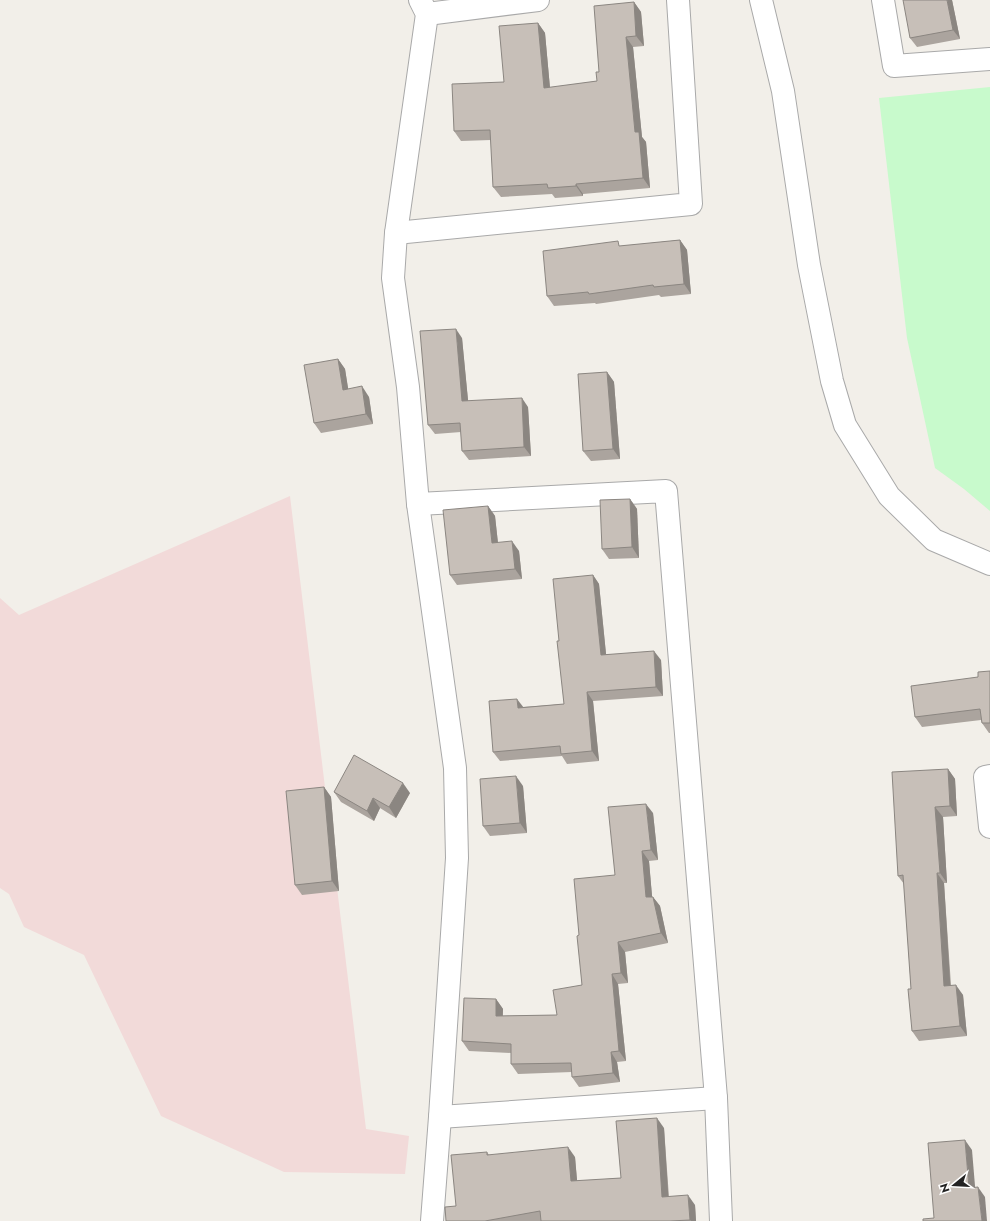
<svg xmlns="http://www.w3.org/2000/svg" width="990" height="1221" viewBox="0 0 990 1221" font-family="Jost,sans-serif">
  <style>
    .commercial { fill: #f2dad9 }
    .park { fill: #c8facc }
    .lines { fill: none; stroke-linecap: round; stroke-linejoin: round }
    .minor-casing { stroke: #a9a9a9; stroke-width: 24 }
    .tertiary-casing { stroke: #a9a9a9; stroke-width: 24 }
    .minor { stroke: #fff; stroke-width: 22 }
    .tertiary { stroke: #fff; stroke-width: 22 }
    .wall { fill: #aba49e }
    .shaded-wall { fill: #8b8681 }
    .building { fill: #c7bfb8; stroke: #8b8681 }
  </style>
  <rect width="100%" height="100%" fill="#f2efe9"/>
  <path class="commercial" d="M 290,496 L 366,1129 L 409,1136 L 405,1174 L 284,1172 L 161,1116 L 84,955 L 24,927 L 9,894 L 0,888 L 0,598 L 19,615 Z"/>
  <path class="park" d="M 990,87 L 990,511 L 964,489 L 935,468 L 907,338 L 879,98 Z"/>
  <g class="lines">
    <g class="minor-casing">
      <g id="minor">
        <path d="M 761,0 L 783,91 L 809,265 L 832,381 L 845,425 L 889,496 L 934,540 L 990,564"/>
        <path d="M 883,0 L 894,66 L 990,59"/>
        <path d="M 427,14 L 538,0"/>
        <path d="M 396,233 L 691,204 L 678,0"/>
        <path d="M 418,504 L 666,491 L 716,1098 L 721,1221"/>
        <path d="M 990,776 L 985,777 L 990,827"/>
        <path d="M 440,1117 L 716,1098"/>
      </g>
    </g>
    <g class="tertiary-casing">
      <path id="tertiary" d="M 420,0 L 427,14 L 396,233 L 393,278 L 408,387 L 418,504 L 455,768 L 457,858 L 440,1117 L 432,1221"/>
    </g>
    <use href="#minor" class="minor"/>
    <use href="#tertiary" class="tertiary"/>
  </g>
  <g class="wall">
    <path d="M 952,0 L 960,39 L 917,47 L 910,38 Z"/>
    <path d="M 634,2 L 641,12 L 644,46 L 633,47 L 642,137 L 646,142 L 650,188 L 583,194 L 583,196 L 555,198 L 552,194 L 501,197 L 493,187 L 491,140 L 461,141 L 454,131 L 504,82 L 538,23 L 545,33 L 550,88 L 597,81 L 599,72 Z"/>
    <path d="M 680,240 L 687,250 L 691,294 L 661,297 L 659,295 L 596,304 L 595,303 L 554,306 L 547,296 L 622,246 Z"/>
    <path d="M 462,338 L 468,401 L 528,407 L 531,456 L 469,460 L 462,451 L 461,432 L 435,434 L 428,425 Z"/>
    <path d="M 338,359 L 345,369 L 348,389 L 369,397 L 373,424 L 321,433 L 314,423 Z"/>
    <path d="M 607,372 L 614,382 L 620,459 L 591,461 L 583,451 Z"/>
    <path d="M 630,499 L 637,509 L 639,558 L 609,559 L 602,549 Z"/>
    <path d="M 488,506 L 495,516 L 498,543 L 519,551 L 522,579 L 457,585 L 450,575 Z"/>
    <path d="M 593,575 L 599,584 L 606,654 L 661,660 L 663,696 L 593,701 L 599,761 L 567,764 L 562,756 L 500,761 L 493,752 L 523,707 L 564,704 L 559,641 Z"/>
    <path d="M 990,671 L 990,733 L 989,733 L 982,723 L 981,720 L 922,727 L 915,717 L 978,677 Z"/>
    <path d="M 948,769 L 955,779 L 957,816 L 943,817 L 947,883 L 944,883 L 951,985 L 963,995 L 967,1036 L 919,1041 L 912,1031 L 911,989 L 904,884 L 898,876 Z"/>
    <path d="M 523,786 L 527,833 L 490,836 L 483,826 Z"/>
    <path d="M 324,787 L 331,797 L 339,891 L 302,895 L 295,885 Z"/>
    <path d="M 334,792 L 410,793 L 396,818 L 380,808 L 374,821 L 341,802 Z"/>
    <path d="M 653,813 L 658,860 L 649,861 L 652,897 L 653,897 L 660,906 L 668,943 L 625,952 L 628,983 L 618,984 L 626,1061 L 617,1062 L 620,1082 L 579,1087 L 572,1077 L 572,1072 L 518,1074 L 511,1064 L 511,1053 L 469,1051 L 462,1041 L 496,999 L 503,1009 L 503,1016 L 557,1015 L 582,985 L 579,935 L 615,875 Z"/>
    <path d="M 664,1128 L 669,1197 L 695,1205 L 696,1221 L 446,1221 L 456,1206 L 487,1152 L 489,1155 L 575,1157 L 577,1181 L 621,1178 Z"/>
  </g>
  <g class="shaded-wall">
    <path d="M 947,0 L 952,0 L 960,39 L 953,30 Z"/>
    <path d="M 634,2 L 641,12 L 644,46 L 636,36 Z"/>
    <path d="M 538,23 L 545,33 L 551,99 L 544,88 Z"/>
    <path d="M 626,37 L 633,47 L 642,137 L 646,142 L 650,188 L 643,178 L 635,132 Z"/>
    <path d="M 576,184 L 583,194 L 583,196 L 576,186 Z"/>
    <path d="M 680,240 L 687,250 L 691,294 L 684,284 Z"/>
    <path d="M 456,329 L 462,338 L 469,410 L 462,401 Z"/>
    <path d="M 338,359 L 345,369 L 350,400 L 343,390 Z"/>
    <path d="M 607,372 L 614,382 L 620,459 L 613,449 Z"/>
    <path d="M 362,386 L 369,397 L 373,424 L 366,414 Z"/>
    <path d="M 522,398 L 528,407 L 531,456 L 524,447 Z"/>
    <path d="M 630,499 L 637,509 L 639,558 L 632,547 Z"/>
    <path d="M 488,506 L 495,516 L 499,553 L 492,543 Z"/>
    <path d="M 512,541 L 519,551 L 522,579 L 515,569 Z"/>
    <path d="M 593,575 L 599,584 L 607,664 L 601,655 Z"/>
    <path d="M 654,651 L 661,660 L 663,696 L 656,687 Z"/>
    <path d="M 587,692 L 593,701 L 599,761 L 592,751 Z"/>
    <path d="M 517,699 L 524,708 L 518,708 Z"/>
    <path d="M 948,769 L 955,779 L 957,816 L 950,806 Z"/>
    <path d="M 516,776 L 523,786 L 527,833 L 520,823 Z"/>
    <path d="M 403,783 L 410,793 L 396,818 L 389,807 Z"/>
    <path d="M 324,787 L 331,797 L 339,891 L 332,881 Z"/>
    <path d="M 373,798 L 380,808 L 374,821 L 367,811 Z"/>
    <path d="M 646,804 L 653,813 L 658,860 L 651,850 Z"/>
    <path d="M 935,807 L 943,817 L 947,883 L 940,873 Z"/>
    <path d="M 642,851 L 649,861 L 653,907 L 646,897 Z"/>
    <path d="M 937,873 L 944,883 L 951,996 L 944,986 Z"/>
    <path d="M 653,897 L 660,906 L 668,943 L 661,933 Z"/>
    <path d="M 618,942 L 625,952 L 628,983 L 621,973 Z"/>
    <path d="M 612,974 L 618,984 L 626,1061 L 619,1051 Z"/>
    <path d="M 956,985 L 963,995 L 967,1036 L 960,1026 Z"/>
    <path d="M 496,999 L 503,1009 L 502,1026 L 496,1016 Z"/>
    <path d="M 611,1052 L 617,1062 L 620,1082 L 613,1073 Z"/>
    <path d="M 657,1118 L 664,1128 L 669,1207 L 662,1197 Z"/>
    <path d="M 965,1140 L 972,1150 L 976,1198 L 969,1188 Z"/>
    <path d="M 568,1147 L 575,1157 L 578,1191 L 571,1181 Z"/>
    <path d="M 978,1187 L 985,1197 L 987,1221 L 982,1221 Z"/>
    <path d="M 688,1195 L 695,1205 L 696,1221 L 691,1221 L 690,1220 Z"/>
  </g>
  <g class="building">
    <path d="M 903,0 L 947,0 L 953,30 L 910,38 Z"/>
    <path d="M 634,2 L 636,36 L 626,37 L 635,132 L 639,132 L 643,178 L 576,184 L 576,186 L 548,188 L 547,184 L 493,187 L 490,130 L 454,131 L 452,84 L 504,82 L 499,26 L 538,23 L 544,88 L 597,81 L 596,72 L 599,72 L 594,6 Z"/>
    <path d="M 680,240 L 684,284 L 654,287 L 653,285 L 589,294 L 588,292 L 547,296 L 543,251 L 618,241 L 619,246 Z"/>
    <path d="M 456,329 L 462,401 L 522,398 L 524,447 L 462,451 L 460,423 L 428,425 L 420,331 Z"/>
    <path d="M 338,359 L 343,390 L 362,386 L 366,414 L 314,423 L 304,365 Z"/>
    <path d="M 607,372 L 613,449 L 583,451 L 578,374 Z"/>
    <path d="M 630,499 L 632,547 L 602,549 L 600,500 Z"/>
    <path d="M 488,506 L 492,543 L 512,541 L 515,569 L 450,575 L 443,510 Z"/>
    <path d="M 593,575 L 601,655 L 654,651 L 656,687 L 587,692 L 592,751 L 561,754 L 560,746 L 493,752 L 489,701 L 517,699 L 518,708 L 564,704 L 557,641 L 559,641 L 553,579 Z"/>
    <path d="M 990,671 L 990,723 L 982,723 L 980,709 L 915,717 L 911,686 L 978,677 L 978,672 Z"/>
    <path d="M 354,755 L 403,783 L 389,807 L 373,798 L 367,811 L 334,792 Z"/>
    <path d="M 948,769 L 950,806 L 935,807 L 940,873 L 937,873 L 944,986 L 956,985 L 960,1026 L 912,1031 L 908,989 L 911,989 L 903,875 L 898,876 L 892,772 Z"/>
    <path d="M 516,776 L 520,823 L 483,826 L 480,779 Z"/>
    <path d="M 324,787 L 332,881 L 295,885 L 286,791 Z"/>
    <path d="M 646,804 L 651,850 L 642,851 L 646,897 L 653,897 L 661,933 L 618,942 L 621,973 L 612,974 L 619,1051 L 611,1052 L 613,1073 L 572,1077 L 571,1063 L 511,1064 L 511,1044 L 462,1041 L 464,998 L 496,999 L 496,1016 L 557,1015 L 553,990 L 582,985 L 577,936 L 579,935 L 574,879 L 615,875 L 608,807 Z"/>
    <path d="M 657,1118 L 662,1197 L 688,1195 L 690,1220 L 670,1221 L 541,1221 L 540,1211 L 485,1221 L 446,1221 L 445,1207 L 456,1206 L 451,1155 L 487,1152 L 487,1155 L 568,1147 L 571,1181 L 621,1178 L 616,1121 Z"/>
    <path d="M 965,1140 L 969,1188 L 978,1187 L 982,1221 L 923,1221 L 923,1219 L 934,1218 L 928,1143 Z"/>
  </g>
  <g transform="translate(954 1185) rotate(252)" stroke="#ffffff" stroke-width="3" paint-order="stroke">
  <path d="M0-3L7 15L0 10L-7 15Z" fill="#222222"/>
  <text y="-6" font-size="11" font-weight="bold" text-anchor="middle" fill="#222222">N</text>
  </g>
</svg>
